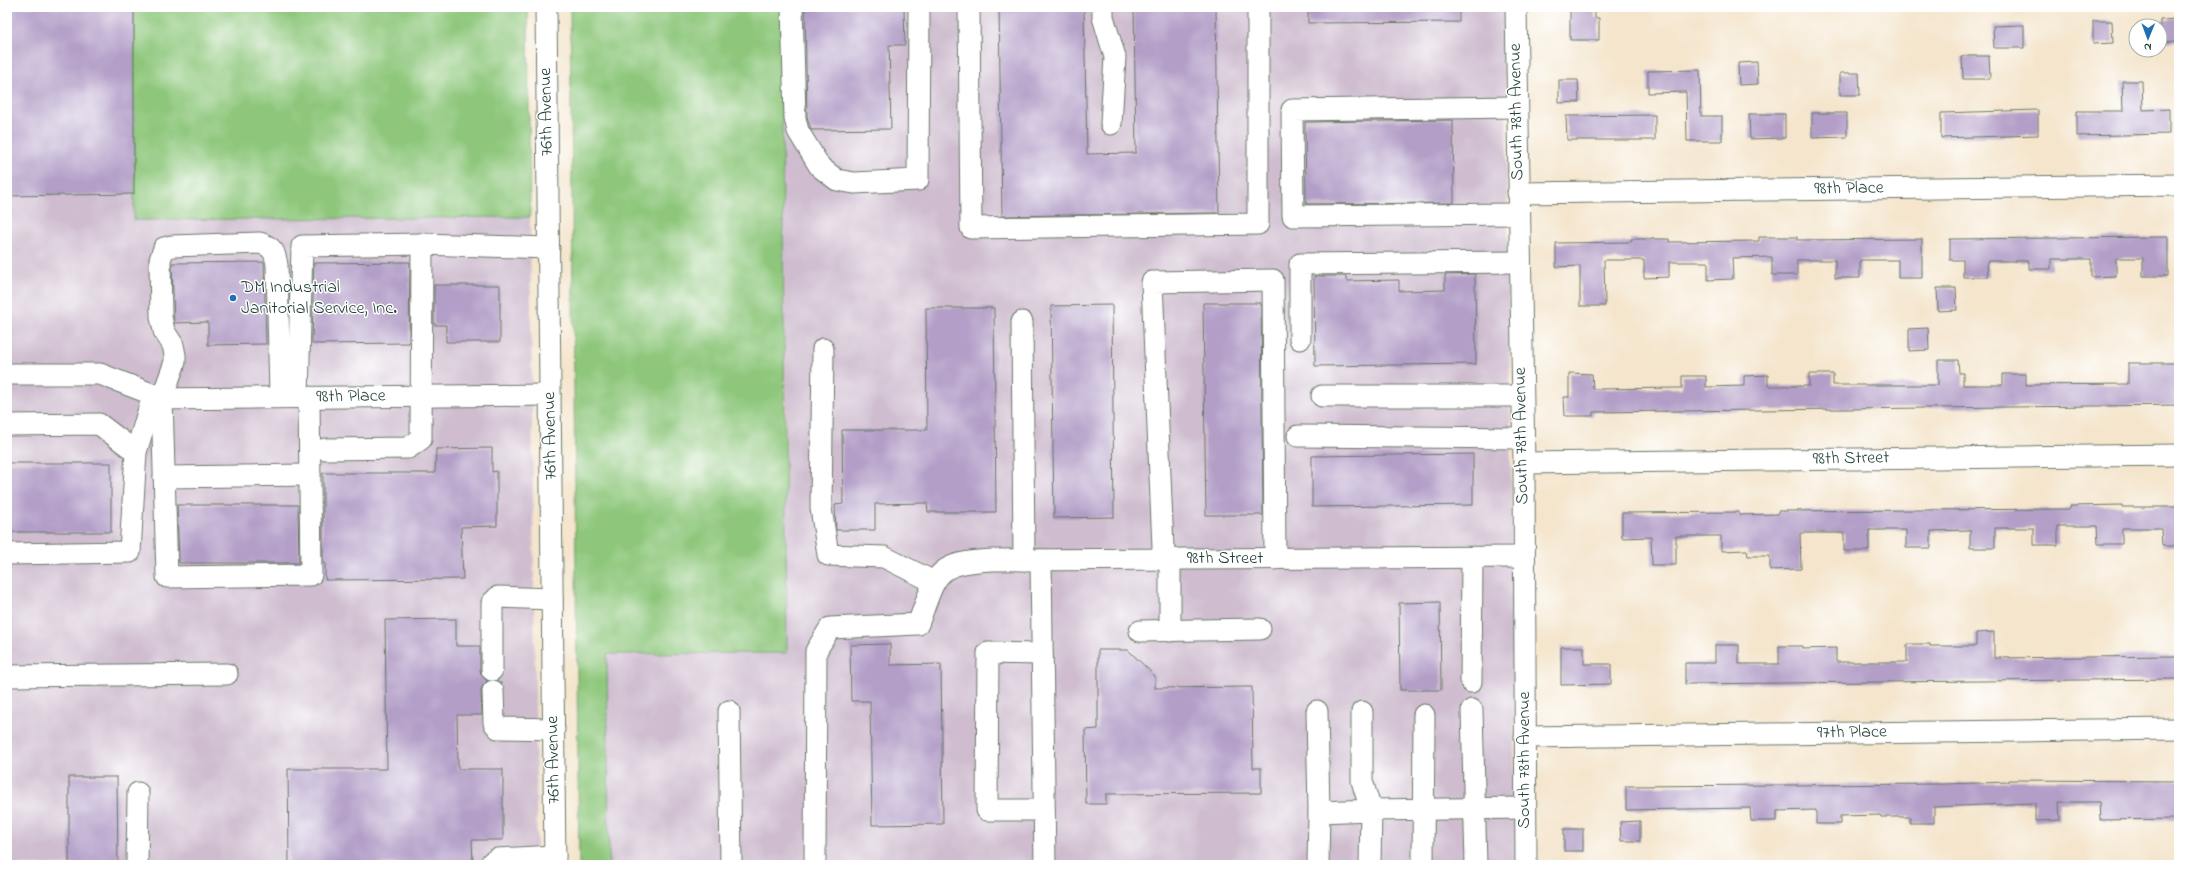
<svg xmlns="http://www.w3.org/2000/svg" width="2186" height="872" viewBox="0 0 2186 872" font-family="'Indie Flower',sans-serif">
  <style>
    .industrial { fill: #cfbdcf }
    .green { fill: #8ec77b; stroke: #568258 }
    .building { fill: #b29ec7 }
    .lines { fill: none; stroke-linecap: round; stroke-linejoin: round }
    .minor-casing { stroke: #6a7869; stroke-width: 23 }
    .minor { stroke: #fff; stroke-width: 21 }
    .poi-dot { fill: #1f6fb2; stroke: #fff; stroke-width: 1.5 }
    .labels { text-anchor: middle; dominant-baseline: central; stroke-width: 3; stroke-linejoin: round; paint-order: stroke }
    .street-label { font-size: 18px; fill: #1f3d34; stroke: #fff }
    .poi-label { font-size: 18px; fill: #1f3d34; stroke: #fff; text-anchor: start }
  </style>
  <rect width="100%" height="100%" fill="#fff"/>
  <filter id="ink" filterUnits="userSpaceOnUse"><feTurbulence type="fractalNoise" baseFrequency=".025" numOctaves="2"/><feDisplacementMap in="SourceGraphic" scale="8" xChannelSelector="R" yChannelSelector="G"/><feConvolveMatrix kernelMatrix="1 2 1 2 8 2 1 2 1" color-interpolation-filters="sRGB"/></filter>
  <filter id="wash" filterUnits="userSpaceOnUse"><feTurbulence type="fractalNoise" baseFrequency=".012" numOctaves="4" result="noise"/><feDisplacementMap in="SourceGraphic" scale="16" xChannelSelector="R" yChannelSelector="G"/><feGaussianBlur stdDeviation="0.9" result="paint"/><feColorMatrix in="noise" values="0 0 0 0 0 0 0 0 0 0 0 0 0 0 0 0 0 1.4 0 .05"/><feComposite in="paint" operator="in"/></filter>
  <g filter="url(#wash)">
    <rect width="100%" height="100%" fill="#f4e5cc"/>
    <g class="industrial">
      <path d="M 7,7 L 134,7 L 134,220 L 530,217 L 537,865 L 7,865 Z"/>
      <path d="M 781,7 L 1505,7 L 1516,865 L 609,865 L 607,654 L 786,653 L 786,425 Z"/>
    </g>
    <g class="green">
      <path d="M 134,7 L 528,7 L 530,217 L 134,220 Z"/>
      <path d="M 570,7 L 781,7 L 787,653 L 607,654 L 609,865 L 579,865 Z"/>
    </g>
    <g id="blocks">
      <g class="building">
        <path d="M 7,7 L 134,7 L 134,194 L 7,196 Z"/>
        <path d="M 805,7 L 904,7 L 905,45 L 889,45 L 891,129 L 811,130 L 807,116 Z"/>
        <path d="M 999,7 L 1084,7 L 1087,154 L 1136,153 L 1134,7 L 1216,7 L 1219,213 L 1002,216 Z"/>
        <path d="M 1308,7 L 1459,7 L 1459,22 L 1308,23 Z"/>
        <path d="M 1570,7 L 1595,7 L 1595,18 L 1599,18 L 1599,40 L 1570,40 Z"/>
        <path d="M 2179,19 L 2179,41 L 2160,42 L 2160,20 Z"/>
        <path d="M 2093,21 L 2112,21 L 2113,43 L 2093,44 Z"/>
        <path d="M 2024,25 L 2024,48 L 1994,48 L 1993,26 Z"/>
        <path d="M 1962,56 L 1989,56 L 1990,79 L 1963,79 Z"/>
        <path d="M 1757,62 L 1758,84 L 1739,85 L 1738,63 Z"/>
        <path d="M 1700,70 L 1701,116 L 1722,116 L 1722,141 L 1687,141 L 1686,92 L 1648,93 L 1648,71 Z"/>
        <path d="M 1840,73 L 1859,73 L 1860,95 L 1840,95 Z"/>
        <path d="M 1559,80 L 1578,80 L 1579,102 L 1559,103 Z"/>
        <path d="M 2122,81 L 2142,81 L 2143,110 L 2169,109 L 2169,134 L 2077,136 L 2077,111 L 2123,111 Z"/>
        <path d="M 2038,110 L 2038,135 L 1941,138 L 1941,113 Z"/>
        <path d="M 1812,113 L 1847,113 L 1847,137 L 1812,138 Z"/>
        <path d="M 1749,114 L 1785,114 L 1785,138 L 1750,139 Z"/>
        <path d="M 1655,115 L 1655,140 L 1567,140 L 1566,116 Z"/>
        <path d="M 1453,120 L 1454,203 L 1306,204 L 1305,122 Z"/>
        <path d="M 1759,237 L 1797,237 L 1797,240 L 1922,239 L 1922,278 L 1898,278 L 1898,260 L 1860,260 L 1860,278 L 1835,278 L 1835,260 L 1797,260 L 1797,275 L 1772,275 L 1772,257 L 1732,258 L 1733,279 L 1708,280 L 1708,262 L 1669,262 L 1669,277 L 1644,278 L 1644,260 L 1604,260 L 1605,306 L 1580,306 L 1580,266 L 1556,267 L 1556,243 L 1631,242 L 1631,239 L 1669,239 L 1669,242 L 1759,241 Z"/>
        <path d="M 2168,237 L 2168,276 L 2143,276 L 2143,258 L 2116,258 L 2116,276 L 2091,277 L 2091,259 L 2051,259 L 2051,269 L 2029,269 L 2029,261 L 1987,261 L 1988,277 L 1963,277 L 1963,260 L 1950,260 L 1950,239 Z"/>
        <path d="M 264,262 L 266,344 L 208,345 L 208,322 L 174,323 L 172,263 Z"/>
        <path d="M 410,262 L 409,343 L 312,344 L 314,263 Z"/>
        <path d="M 1475,274 L 1476,364 L 1315,366 L 1314,276 L 1346,276 L 1346,281 L 1399,280 L 1399,291 L 1445,290 L 1445,275 Z"/>
        <path d="M 434,285 L 500,285 L 500,342 L 446,342 L 446,325 L 434,325 Z"/>
        <path d="M 1937,288 L 1956,288 L 1957,310 L 1938,311 Z"/>
        <path d="M 1203,303 L 1261,303 L 1263,515 L 1206,515 Z"/>
        <path d="M 1112,305 L 1114,517 L 1054,518 L 1051,306 Z"/>
        <path d="M 926,308 L 994,308 L 996,512 L 928,512 L 927,503 L 875,504 L 875,530 L 836,530 L 835,505 L 843,504 L 842,430 L 927,430 Z"/>
        <path d="M 1928,328 L 1929,350 L 1909,351 L 1909,329 Z"/>
        <path d="M 1938,360 L 1958,360 L 1959,373 L 1963,373 L 1963,385 L 2003,385 L 2003,374 L 2026,374 L 2026,385 L 2128,384 L 2128,363 L 2179,363 L 2179,405 L 1593,412 L 1593,416 L 1565,416 L 1564,397 L 1569,397 L 1569,373 L 1592,374 L 1593,389 L 1682,388 L 1682,376 L 1706,376 L 1706,387 L 1744,386 L 1744,376 L 1768,375 L 1768,386 L 1809,386 L 1809,374 L 1833,374 L 1833,385 L 1938,385 Z"/>
        <path d="M 492,448 L 492,472 L 497,471 L 497,526 L 461,527 L 463,579 L 325,580 L 325,563 L 323,563 L 323,473 L 435,473 L 436,449 Z"/>
        <path d="M 1473,454 L 1473,505 L 1312,507 L 1312,456 Z"/>
        <rect x="7" y="463" width="104" height="69"/>
        <path d="M 177,505 L 298,505 L 299,563 L 179,563 Z"/>
        <path d="M 2122,505 L 2122,507 L 2179,507 L 2179,546 L 2162,546 L 2161,528 L 2122,528 L 2122,544 L 2098,544 L 2097,526 L 2058,526 L 2058,545 L 2034,545 L 2034,528 L 1995,528 L 1995,548 L 1970,548 L 1970,530 L 1931,531 L 1931,548 L 1906,548 L 1906,530 L 1869,530 L 1869,551 L 1844,551 L 1844,533 L 1800,533 L 1801,569 L 1770,570 L 1770,556 L 1748,556 L 1747,550 L 1721,551 L 1721,536 L 1676,536 L 1676,565 L 1652,565 L 1651,537 L 1622,538 L 1622,513 L 1739,512 L 1739,515 L 1778,514 L 1778,511 L 2070,509 L 2070,506 Z"/>
        <path d="M 1440,602 L 1441,690 L 1400,690 L 1399,603 Z"/>
        <path d="M 456,619 L 456,646 L 480,646 L 480,670 L 482,676 L 487,681 L 483,685 L 481,691 L 482,715 L 457,715 L 458,769 L 503,769 L 503,840 L 472,840 L 473,863 L 289,864 L 288,769 L 387,769 L 385,620 Z"/>
        <path d="M 1994,632 L 1994,658 L 2179,656 L 2179,679 L 1685,684 L 1685,663 L 1715,663 L 1715,645 L 1739,645 L 1739,664 L 1779,664 L 1779,646 L 1802,646 L 1802,649 L 1836,648 L 1836,662 L 1907,662 L 1907,644 L 1930,644 L 1930,646 L 1976,646 L 1976,633 Z"/>
        <path d="M 890,644 L 890,665 L 941,664 L 943,824 L 872,825 L 870,701 L 851,701 L 850,645 Z"/>
        <path d="M 1561,647 L 1584,647 L 1584,664 L 1611,664 L 1611,684 L 1561,685 Z"/>
        <path d="M 1098,650 L 1128,650 L 1155,676 L 1155,688 L 1252,687 L 1253,768 L 1261,768 L 1261,793 L 1106,794 L 1106,804 L 1086,804 L 1085,730 L 1098,729 Z"/>
        <path d="M 69,777 L 117,777 L 118,865 L 69,865 Z"/>
        <path d="M 2009,780 L 2179,781 L 2179,819 L 2100,820 L 2099,802 L 2059,802 L 2060,820 L 2035,821 L 2035,803 L 1934,807 L 1934,823 L 1910,823 L 1910,817 L 1881,817 L 1880,815 L 1840,816 L 1840,824 L 1816,824 L 1816,810 L 1777,811 L 1777,821 L 1751,821 L 1750,808 L 1626,810 L 1626,786 L 1945,784 L 2009,782 Z"/>
        <path d="M 1640,821 L 1640,841 L 1621,841 L 1620,822 Z"/>
        <rect x="1564" y="829" width="19" height="22"/>
      </g>
    </g>
  </g>
  <g filter="url(#ink)">
    <use href="#blocks" fill-opacity="0" stroke="#6a7869" stroke-width="1"/>
    <g class="lines">
      <g class="minor-casing">
        <g id="minor">
          <path d="M 546,7 L 555,865"/>
          <path d="M 792,7 L 795,118 L 798,131 L 820,167 L 837,180 L 854,183 L 918,180 L 919,7"/>
          <path d="M 969,7 L 971,228 L 1258,224 L 1258,7"/>
          <path d="M 1103,7 L 1103,17 L 1115,57 L 1111,124"/>
          <path d="M 1516,7 L 1524,463 L 1526,865"/>
          <path d="M 1517,107 L 1292,110 L 1293,216 L 1518,214"/>
          <path d="M 1518,193 L 2179,185"/>
          <path d="M 1022,322 L 1024,560"/>
          <path d="M 1300,339 L 1300,264 L 1519,262"/>
          <path d="M 823,349 L 821,508 L 828,555 L 884,557 L 934,582"/>
          <path d="M 7,374 L 100,374 L 162,398"/>
          <path d="M 1322,396 L 1522,396"/>
          <path d="M 280,397 L 277,265 C 275,252 273,247 260,243 L 172,246 L 164,248 L 160,260 L 161,317 L 164,331 L 173,345 L 175,355 L 175,362 L 162,398 L 167,577 L 311,575 L 309,397"/>
          <path d="M 298,397 L 302,246 L 422,244 L 549,248"/>
          <path d="M 7,425 L 99,424 L 136,452"/>
          <path d="M 1298,436 L 1523,438"/>
          <path d="M 325,449 L 408,448 L 421,439 L 422,244"/>
          <path d="M 1524,463 L 2179,455"/>
          <path d="M 164,477 L 310,475"/>
          <path d="M 7,554 L 130,552 L 136,452 L 152,399 L 550,395"/>
          <path d="M 1041,560 L 1045,865"/>
          <path d="M 1140,631 L 1260,629"/>
          <path d="M 1170,631 L 1170,559 L 1163,548 L 1152,282 L 1273,280 L 1275,559"/>
          <path d="M 1042,654 L 988,653 L 987,810 L 1044,810"/>
          <path d="M 492,670 L 492,603 L 498,597 L 552,599"/>
          <path d="M 7,676 L 227,674"/>
          <path d="M 1471,682 L 1472,558"/>
          <path d="M 493,691 L 494,723 L 498,728 L 554,729"/>
          <path d="M 1472,710 L 1476,865"/>
          <path d="M 729,711 L 731,865"/>
          <path d="M 1317,711 L 1319,812"/>
          <path d="M 1525,737 L 2179,729"/>
          <path d="M 137,865 L 138,793"/>
          <path d="M 492,865 L 492,862 L 497,859 L 555,856"/>
          <path d="M 815,865 L 816,651 L 830,628 L 918,624 C 937,573 934,563 992,560 L 1523,557"/>
          <path d="M 1318,865 L 1319,812 L 1371,810 L 1362,781 L 1362,712"/>
          <path d="M 1370,865 L 1371,810 L 1525,808"/>
          <path d="M 1423,865 L 1424,715"/>
        </g>
      </g>
      <use href="#minor" class="minor"/>
    </g>
  </g>
  <circle class="poi-dot" cx="233" cy="298" r="4"/>
  <g class="labels">
    <g class="street-label">
      <text transform="translate(547 112) rotate(-91)">76th Avenue</text>
      <text transform="translate(1517 112) rotate(-91)">South 78th Avenue</text>
      <text transform="translate(1849 189) rotate(-1)">98th Place</text>
      <text transform="translate(351 397) rotate(-1)">98th Place</text>
      <text transform="translate(551 436) rotate(-91)">76th Avenue</text>
      <text transform="translate(1522 436) rotate(-91)">South 78th Avenue</text>
      <text transform="translate(1851 459) rotate(-1)">98th Street</text>
      <text x="1225" y="559">98th Street</text>
      <text transform="translate(1852 733) rotate(-1)">97th Place</text>
      <text transform="translate(554 760) rotate(-91)">76th Avenue</text>
      <text transform="translate(1525 760) rotate(-90)">South 78th Avenue</text>
    </g>
    <g class="poi-label">
      <text x="241" y="288">DM Industrial<tspan x="241" dy="21">Janitorial Service, Inc.</tspan></text>
    </g>
  </g>
  <rect width="2186" height="872" fill="none" stroke="#fff" stroke-width="24"/>
  <g transform="translate(2148 38) rotate(181)"><circle r="19" fill="#ffffff" stroke="#a5b1ae"/>
  <path d="M0-3L7 15L0 10L-7 15Z" fill="#1f6fb2"/>
  <text y="-6" font-size="11" font-weight="bold" text-anchor="middle" fill="#1f3d34">N</text>
  </g>
</svg>
